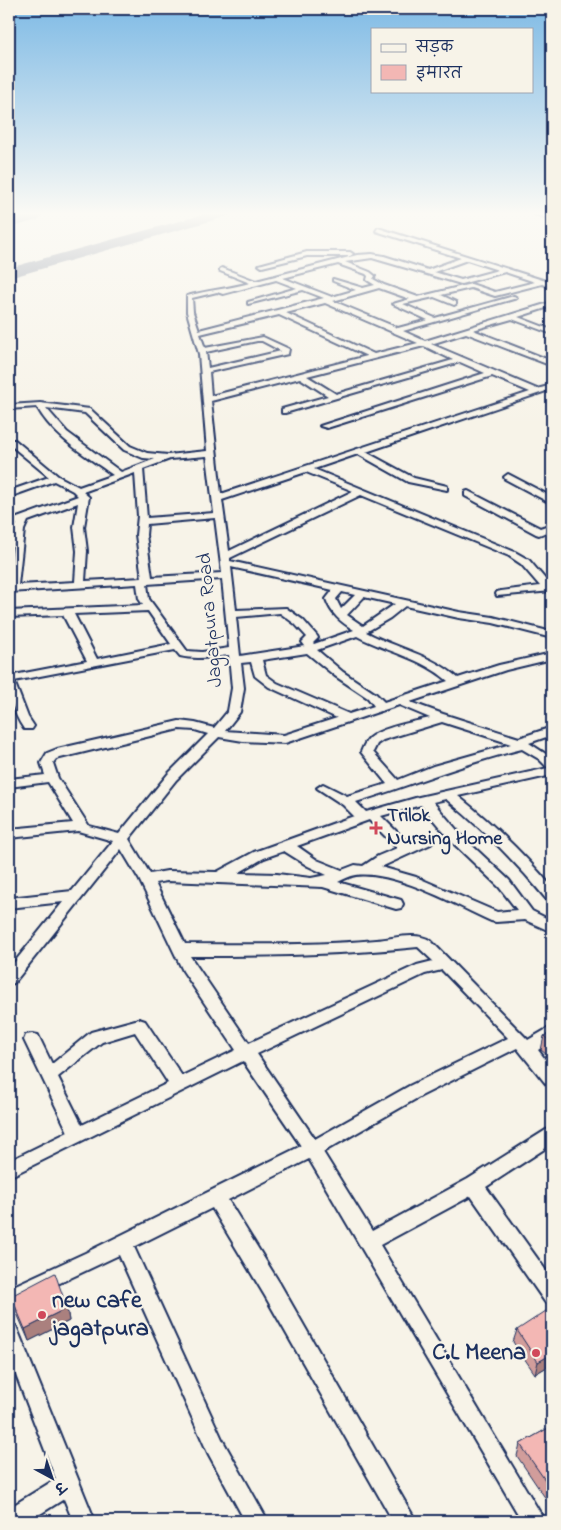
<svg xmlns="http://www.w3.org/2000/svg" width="561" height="1530" viewBox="0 0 561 1530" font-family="'Indie Flower','Playpen Sans Deva',sans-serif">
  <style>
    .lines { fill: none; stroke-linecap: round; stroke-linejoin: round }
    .taxiway { fill: #8991a3; fill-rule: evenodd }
    .runway { fill: #8991a3; fill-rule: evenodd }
    .minor-casing { stroke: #1b2f5e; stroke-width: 4 }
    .minor { fill: #f7f3e8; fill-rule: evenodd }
    .wall { fill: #d19d9b; stroke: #1b2f5e }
    .shaded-wall { fill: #aa807e; stroke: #1b2f5e }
    .building { fill: #f3b7b4; stroke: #1b2f5e }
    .poi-dot { fill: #d1495b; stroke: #f7f3e8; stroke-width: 2 }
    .labels { text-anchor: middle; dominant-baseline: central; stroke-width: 4.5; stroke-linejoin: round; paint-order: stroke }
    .street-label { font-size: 20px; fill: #1b2f5e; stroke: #f7f3e8 }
    .poi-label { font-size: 20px; font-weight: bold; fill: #1b2f5e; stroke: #f7f3e8; text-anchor: start }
    .near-poi-label { font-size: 24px; font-weight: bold; fill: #1b2f5e; stroke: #f7f3e8; text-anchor: start }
  </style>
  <rect width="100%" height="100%" fill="#f7f3e8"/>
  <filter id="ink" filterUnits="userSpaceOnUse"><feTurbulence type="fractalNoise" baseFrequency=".02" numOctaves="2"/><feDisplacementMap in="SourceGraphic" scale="10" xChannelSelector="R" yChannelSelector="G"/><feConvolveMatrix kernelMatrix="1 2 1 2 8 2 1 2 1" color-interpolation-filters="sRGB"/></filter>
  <g filter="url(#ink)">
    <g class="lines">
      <path class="taxiway" d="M 209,213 L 230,213 L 228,216 L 9,278 L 9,268 Z"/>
      <path class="runway" d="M 9,213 L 44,213 L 38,220 L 9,228 Z"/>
      <g class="minor-casing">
        <g id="minor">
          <path d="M 533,213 L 552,215 L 552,219 L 534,214 Z"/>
          <path d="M 378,228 L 552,283 L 552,287 L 542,284 L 495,296 L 471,288 L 441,295 L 456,302 L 456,304 L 454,305 L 434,297 L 403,304 L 435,318 L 514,296 L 517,298 L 403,331 L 425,341 L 552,302 L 552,306 L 518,317 L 552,330 L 552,334 L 512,319 L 473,330 L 552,361 L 552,366 L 466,333 L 431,344 L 537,389 L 552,385 L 552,389 L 366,452 L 414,478 L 447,486 L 447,490 L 408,482 L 358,454 L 314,469 L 515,552 L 529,560 L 550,585 L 552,585 L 552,591 L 497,596 L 496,594 L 497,592 L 501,591 L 540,586 L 521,564 L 509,556 L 361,495 L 230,558 L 230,561 L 459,612 L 493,617 L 552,632 L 552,638 L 493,623 L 459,618 L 405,606 L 390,618 L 366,632 C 397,649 431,654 458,678 L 499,665 L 552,653 L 552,659 L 506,670 L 410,702 L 443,714 L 519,738 L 552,727 L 552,735 L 529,743 L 552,758 L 552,775 L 458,796 C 492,823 524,854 552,887 L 552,901 L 547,900 C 517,863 483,829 446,799 L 433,802 L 462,836 L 509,880 L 532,911 L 552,921 L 552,932 L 525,920 L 496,922 L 491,921 C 456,905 394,870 356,875 C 350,876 344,879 338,882 L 401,900 L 403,904 L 401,908 L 396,909 L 323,887 L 167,881 L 155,883 L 185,944 C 248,944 312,946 376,940 C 393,939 416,931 431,941 L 528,1040 L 552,1026 L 552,1040 L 538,1050 L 552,1068 L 552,1086 L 546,1084 L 517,1048 L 421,1096 L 323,1152 L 372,1231 L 468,1179 L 546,1130 L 552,1128 L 552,1144 L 486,1187 L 552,1279 L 552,1304 L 545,1302 L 471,1196 L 380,1245 L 545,1521 L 522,1521 L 309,1159 L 228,1200 L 279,1282 L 416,1521 L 393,1521 L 265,1296 L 212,1208 L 134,1247 L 222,1439 L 268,1521 L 245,1521 L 208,1453 L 119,1255 L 9,1307 L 9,1288 L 85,1253 L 301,1146 L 243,1061 L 9,1177 L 9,1161 L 68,1132 L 24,1040 L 26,1035 L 32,1034 L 38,1035 L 52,1064 L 91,1032 L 139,1019 L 145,1021 L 182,1076 L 236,1050 L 183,971 L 139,879 L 121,849 L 14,983 L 9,985 L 9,969 L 63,902 L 9,908 L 9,898 L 72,891 L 113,841 L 78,831 L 9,838 L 9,829 L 73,823 L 48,782 L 9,787 L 9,779 L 45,775 L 41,763 L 47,753 L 57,749 L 179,721 L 195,723 L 214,728 L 228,711 L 232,688 L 229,655 C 213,657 196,660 180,656 L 175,650 L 14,681 L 28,717 L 34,726 L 32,729 L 24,729 C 12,711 9,696 9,676 L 87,661 L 63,615 L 9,617 L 9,611 L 143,605 L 139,599 L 137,584 L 9,592 L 14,530 L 17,524 L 9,527 L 9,521 L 78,496 L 73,491 L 54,481 L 9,497 L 9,491 L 49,477 L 9,444 L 9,440 L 15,440 L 58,476 L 79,487 L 113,475 C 87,456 53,437 37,407 L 9,409 L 9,405 L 40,403 L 90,409 L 130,446 L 147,453 L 168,455 L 207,451 L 199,354 L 187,312 L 187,296 C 208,290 228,289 250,283 L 220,271 L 220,269 L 222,268 L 256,281 L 357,255 L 372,254 L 384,256 L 428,270 L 461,258 L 376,231 ZM 372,258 L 461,284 L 505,272 L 535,282 L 495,292 L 471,284 L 418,297 L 384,285 L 373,279 L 375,276 L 370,272 L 345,262 ZM 467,260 L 498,270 L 461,280 L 434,272 ZM 338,264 L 366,274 L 368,276 L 367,280 L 375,285 L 363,288 L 333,279 L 333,281 L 356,290 L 332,297 L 283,278 ZM 276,280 L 297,288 L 248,302 L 248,304 L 303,290 L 324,298 L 199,330 L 193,312 L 192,298 L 217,292 L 223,294 ZM 379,288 L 410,299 L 393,304 L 428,320 L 398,328 L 333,301 ZM 325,303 L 418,343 L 374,354 L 286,313 ZM 279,315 L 367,356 L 211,396 L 209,372 L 288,354 L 289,349 L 263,337 L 205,348 L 200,334 ZM 257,341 L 262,341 L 281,351 L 208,368 L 206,352 ZM 424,346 L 453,360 L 336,394 L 307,376 ZM 460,362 L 485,373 L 320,426 L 327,428 L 492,376 L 530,392 L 221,494 L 211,401 L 300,378 L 328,396 L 282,409 L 282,413 L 285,413 ZM 46,408 L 85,413 L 124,450 L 143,458 L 155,459 L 121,472 L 67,432 ZM 207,456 L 214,513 L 147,518 L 143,469 L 170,459 ZM 306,472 L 353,491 L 229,551 L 222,500 ZM 135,473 L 138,516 L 136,535 L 142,578 L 85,581 L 87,551 L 84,527 L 89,497 L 83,492 ZM 78,503 L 74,527 L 77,551 L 75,582 L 18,585 L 24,530 L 28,521 ZM 215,518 L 222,573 L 152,577 L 146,535 L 147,524 ZM 231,567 L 333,590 L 326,599 C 331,614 341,622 354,630 L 314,644 L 313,643 L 318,638 L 317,636 L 303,620 L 286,608 L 236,610 ZM 222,579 L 229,648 L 202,652 L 187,651 L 149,599 L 147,584 ZM 342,592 L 355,595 L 341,609 L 336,599 ZM 364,597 L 395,604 L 363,626 L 347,615 ZM 148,611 L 171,644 L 97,659 L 74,614 ZM 280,613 L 295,624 L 307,637 L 302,642 L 305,646 L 240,656 L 236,617 ZM 357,636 C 387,652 422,658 448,681 L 384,702 L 376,694 L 343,672 L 317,650 ZM 307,653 L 335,676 L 368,698 L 374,706 L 349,714 L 277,683 L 266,675 L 262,660 ZM 251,662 L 255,676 L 269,687 L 337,718 L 284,735 L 225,731 L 240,712 L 244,688 L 241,663 ZM 399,705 L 430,718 C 413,722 382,727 369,738 C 365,742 363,747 361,752 L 387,784 L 347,796 L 323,784 L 317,788 L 343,805 L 354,816 L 254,852 L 217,872 L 167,871 L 150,874 L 129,839 L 176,780 L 219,737 L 243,741 L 285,743 ZM 442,722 L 511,744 L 433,766 L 398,780 L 373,752 L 377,744 L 383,740 ZM 179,729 L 195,730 L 208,734 L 168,774 L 119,834 L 89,826 L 58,778 L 53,763 L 56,759 ZM 522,749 L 539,759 L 548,768 L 419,797 L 366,812 L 356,802 C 411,785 465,763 522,749 ZM 421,805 L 452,842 L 499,887 L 517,910 L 497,912 L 416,877 L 381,867 L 431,844 L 433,841 L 431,838 L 426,836 L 408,843 L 381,816 ZM 369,820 L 397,848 L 378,856 L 363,866 L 355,865 L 342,870 L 317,860 L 297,846 ZM 284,851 L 308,866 L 327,875 L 311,878 L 277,874 L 238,873 L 264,858 ZM 418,947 L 433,961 L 417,965 L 249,1043 L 190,956 C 266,956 342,955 418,947 ZM 442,970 L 508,1038 L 409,1086 L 315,1139 L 257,1054 L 425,974 ZM 135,1032 L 168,1083 L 82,1125 L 58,1077 L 102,1042 Z"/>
          <path d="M 307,252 L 350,252 L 353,254 L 350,256 L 307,256 L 262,267 L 259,265 Z"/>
          <path d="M 508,474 L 552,497 L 552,504 L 505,479 L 504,477 Z"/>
          <path d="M 468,491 L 540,528 L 552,524 L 552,530 L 539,535 L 536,534 L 465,496 L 465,492 Z"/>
          <path d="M 9,1323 L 16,1326 L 95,1521 L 73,1521 L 64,1499 L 29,1521 L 9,1521 L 9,1508 L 56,1479 L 9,1357 Z"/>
        </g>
      </g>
      <use href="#minor" class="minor"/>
    </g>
    <g class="wall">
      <path d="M 552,1032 L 552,1059 L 541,1050 L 544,1036 Z"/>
      <path d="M 11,1296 L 67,1308 L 69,1321 L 29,1341 L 15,1309 Z"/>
      <path d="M 517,1330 L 552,1364 L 535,1374 L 513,1342 Z"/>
      <path d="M 552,1426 L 552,1499 L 548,1502 L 517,1456 L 520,1444 Z"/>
    </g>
    <g class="shaded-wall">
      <path d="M 67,1308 L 69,1321 L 29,1341 L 25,1329 Z"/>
      <path d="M 552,1354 L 552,1364 L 535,1374 L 538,1362 Z"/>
      <path d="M 552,1490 L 552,1499 L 548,1502 Z"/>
    </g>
    <g class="building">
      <path d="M 552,1032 L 552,1043 L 544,1036 Z"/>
      <path d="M 55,1273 L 67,1308 L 25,1329 L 11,1296 Z"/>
      <path d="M 552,1307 L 552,1354 L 538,1362 L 517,1330 Z"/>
      <path d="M 552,1426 L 552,1490 L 520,1444 Z"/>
    </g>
  </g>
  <linearGradient id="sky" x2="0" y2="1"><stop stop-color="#7ebae5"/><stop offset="0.5" stop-color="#fbfaf5"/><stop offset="1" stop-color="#fbfaf5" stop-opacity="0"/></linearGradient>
  <rect width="561" height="427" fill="url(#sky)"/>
  <g class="poi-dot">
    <path d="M373.5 820.5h5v5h5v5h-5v5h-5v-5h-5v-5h5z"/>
    <circle cx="42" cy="1315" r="5"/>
    <circle cx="536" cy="1353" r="5"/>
  </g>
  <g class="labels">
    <g class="street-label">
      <text transform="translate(211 620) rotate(-95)">Jagatpura Road</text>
    </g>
    <g class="poi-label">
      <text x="387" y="816">Trilok<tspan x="387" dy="23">Nursing Home</tspan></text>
    </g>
    <g class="near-poi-label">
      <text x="52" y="1301">new cafe<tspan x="52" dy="28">jagatpura</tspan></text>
      <text x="526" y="1353" text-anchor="end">C.L Meena</text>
    </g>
  </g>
  <rect width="561" height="1530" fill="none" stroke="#f7f3e8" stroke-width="30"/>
  <rect x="15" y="15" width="531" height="1500" fill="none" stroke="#1b2f5e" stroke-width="2" filter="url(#ink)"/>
  <rect x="371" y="28" width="162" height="65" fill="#f7f3e8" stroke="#9fa5b1"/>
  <rect x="381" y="44" width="25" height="8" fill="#f7f3e8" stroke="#9fa5b1"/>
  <text x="416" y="52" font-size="15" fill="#1b2f5e">सड़क</text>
  <rect x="381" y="65" width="25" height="15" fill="#f3b7b4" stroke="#9fa5b1"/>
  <text x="416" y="78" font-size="15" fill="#1b2f5e">इमारत</text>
  <g transform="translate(52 1478) rotate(140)" stroke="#f7f3e8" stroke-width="4" paint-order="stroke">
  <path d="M0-4L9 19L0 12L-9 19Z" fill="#1b2f5e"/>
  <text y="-8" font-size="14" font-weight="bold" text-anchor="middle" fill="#1b2f5e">उ</text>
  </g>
</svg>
